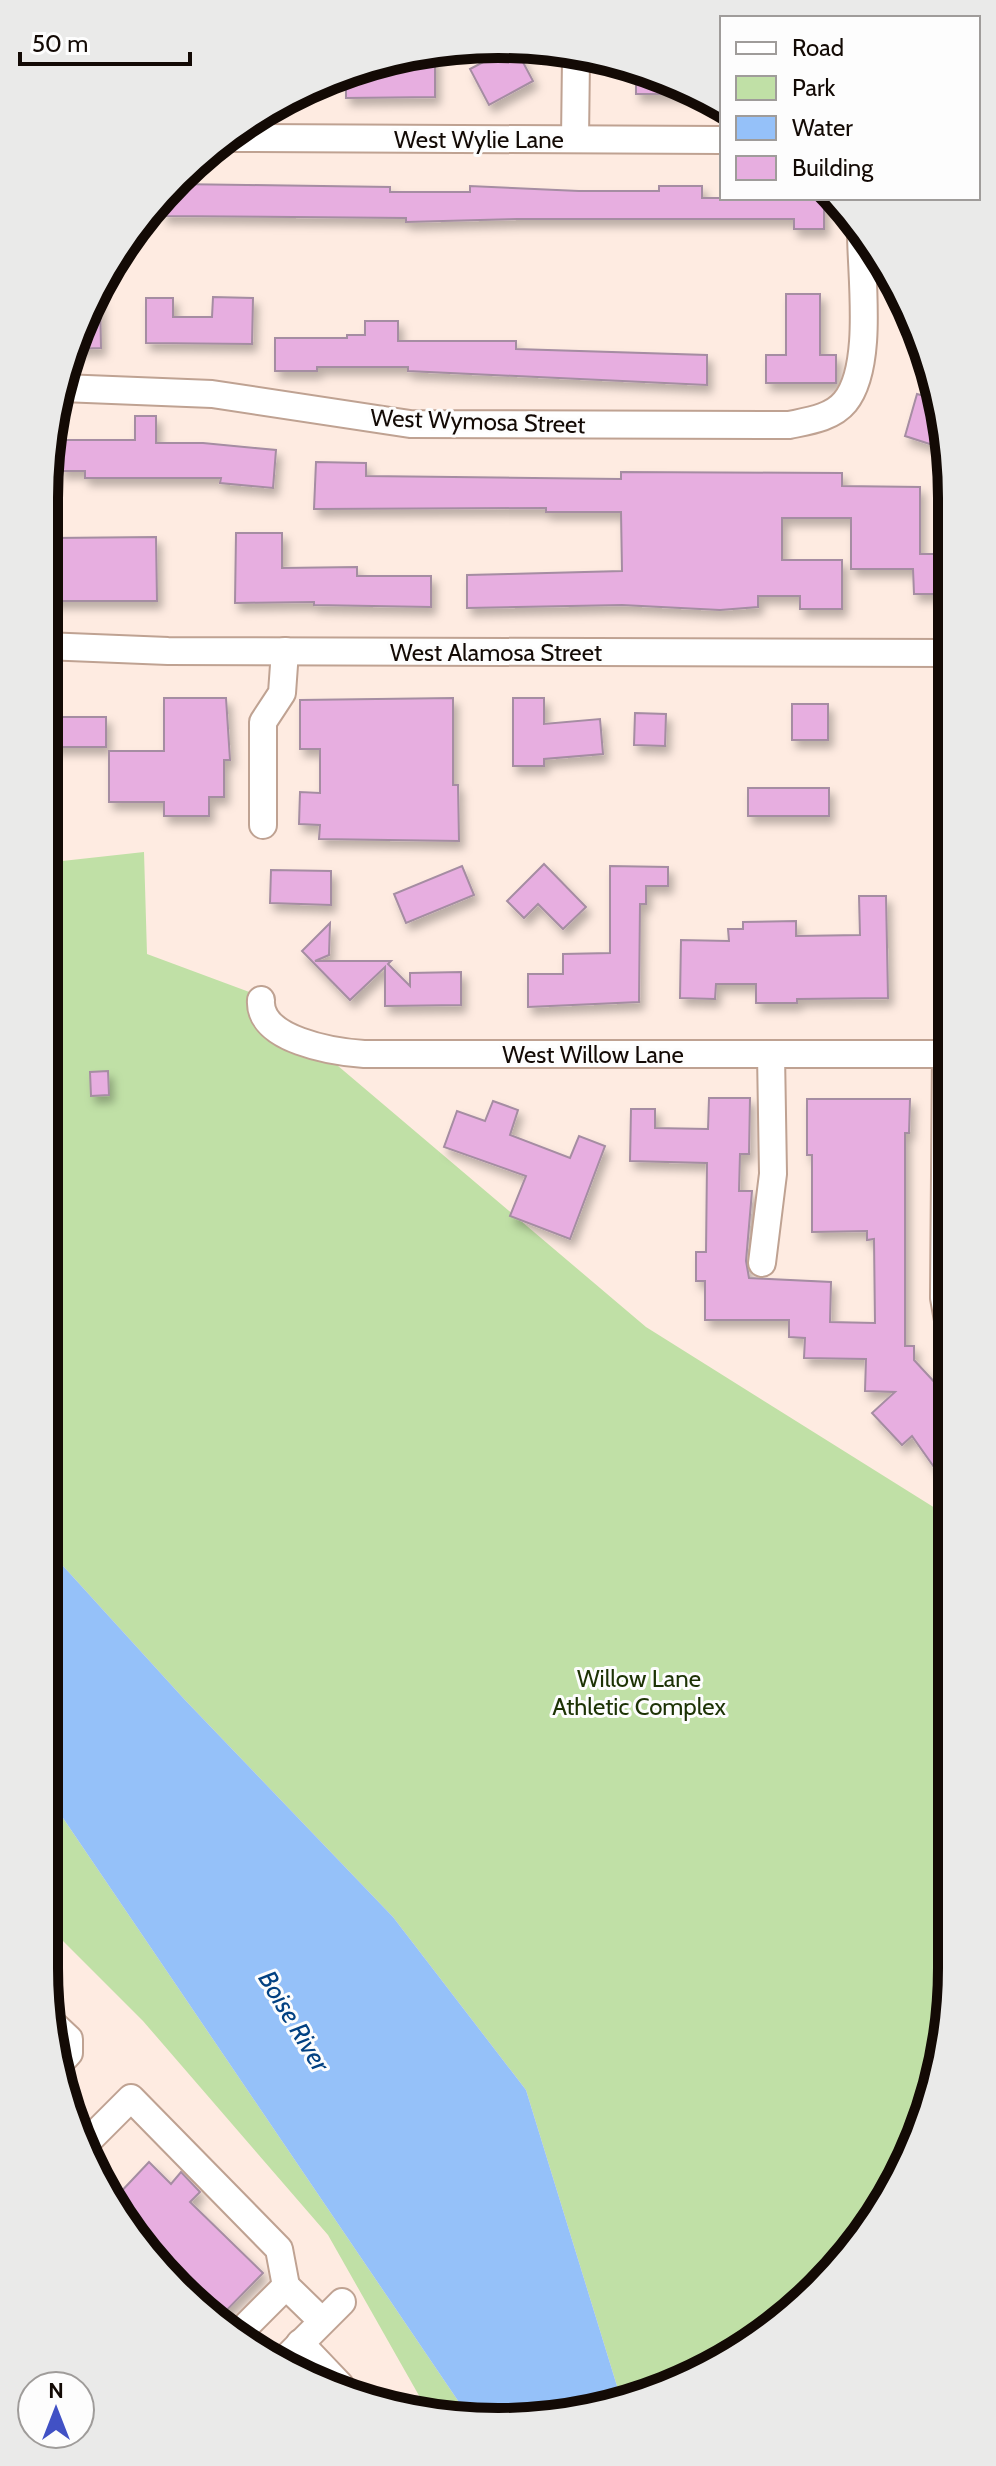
<svg xmlns="http://www.w3.org/2000/svg" width="996" height="2466" viewBox="0 0 996 2466" font-family="Cabin,sans-serif">
  <style>
    .green { fill: #c0e0a6 }
    .water { fill: #95c1f9 }
    .building { fill: #e7aee0; stroke: #a58da2; stroke-width: 2; filter: url(#shadow) }
    .lines { fill: none; stroke-linecap: round; stroke-linejoin: round }
    .minor-casing { stroke: #bfa292; stroke-width: 30 }
    .minor { stroke: #fff; stroke-width: 26 }
    .labels { text-anchor: middle; dominant-baseline: central; stroke-width: 6; stroke-linejoin: round; paint-order: stroke }
    .street-label { font-size: 24px; fill: #130a05; stroke: #fdfdfd }
    .park-label { font-size: 24px; fill: #1c3204; stroke: #fdfdfd }
    .water-label { font-size: 26px; font-style: italic; fill: #024182; stroke: #fdfdfd }
    .rim { fill: none; stroke: #130a05; stroke-width: 10 }
  </style>
  <defs>
    <filter id="shadow"><feDropShadow dx="4.5" dy="7" stdDeviation="4" flood-color="#0004"/></filter>
  </defs>
  <rect width="100%" height="100%" fill="#feebe1"/>
  <g class="green">
    <path d="M 144,852 L 147,954 L 252,993 L 646,1327 L 951,1518 L 952,1968 L 928,2113 L 858,2245 L 750,2346 L 621,2399 L 526,2090 L 393,1917 L 185,1700 L 44,1545 L 44,863 Z"/>
    <path d="M 44,1790 L 469,2417 L 430,2415 L 328,2235 L 143,2021 L 44,1922 Z"/>
  </g>
  <path class="water" d="M 44,1545 L 185,1700 L 393,1917 L 526,2090 L 621,2399 L 587,2413 L 469,2417 L 44,1790 Z"/>
  <g class="building">
    <path d="M 506,50 L 517,51 L 533,81 L 489,105 L 470,69 Z"/>
    <path d="M 423,57 L 435,57 L 435,97 L 346,98 L 346,78 Z"/>
    <path d="M 636,67 L 644,68 L 697,94 L 636,94 Z"/>
    <path d="M 175,184 L 390,187 L 390,192 L 470,192 L 470,186 L 579,191 L 659,191 L 659,186 L 702,186 L 702,198 L 824,198 L 824,229 L 794,229 L 794,219 L 517,219 L 406,222 L 406,218 L 163,216 L 163,194 Z"/>
    <path d="M 786,294 L 820,294 L 820,355 L 836,355 L 836,383 L 766,383 L 766,355 L 786,355 Z"/>
    <path d="M 100,297 L 101,348 L 70,349 L 74,342 Z"/>
    <path d="M 213,297 L 253,298 L 252,344 L 146,343 L 146,298 L 173,298 L 173,317 L 212,317 Z"/>
    <path d="M 365,321 L 398,321 L 398,341 L 516,341 L 516,349 L 707,355 L 707,385 L 408,371 L 408,367 L 317,367 L 317,371 L 275,371 L 275,338 L 347,338 L 347,335 L 365,335 Z"/>
    <path d="M 917,394 L 936,399 L 945,428 L 939,447 L 905,436 Z"/>
    <path d="M 135,416 L 156,416 L 156,443 L 203,443 L 276,450 L 273,488 L 220,483 L 221,478 L 85,478 L 85,471 L 60,471 L 60,440 L 135,440 Z"/>
    <path d="M 316,462 L 366,463 L 366,476 L 621,479 L 621,472 L 842,473 L 842,486 L 920,487 L 920,554 L 948,554 L 948,594 L 914,594 L 913,569 L 851,569 L 851,518 L 782,518 L 782,560 L 842,560 L 842,609 L 800,609 L 800,596 L 758,596 L 758,607 L 720,610 L 622,605 L 467,608 L 467,575 L 622,571 L 621,512 L 546,512 L 546,508 L 314,509 Z"/>
    <path d="M 236,533 L 282,533 L 282,568 L 357,567 L 357,576 L 431,576 L 431,607 L 314,605 L 314,602 L 235,603 Z"/>
    <path d="M 156,537 L 157,601 L 44,601 L 44,556 L 52,556 L 52,538 Z"/>
    <path d="M 164,698 L 226,698 L 230,760 L 224,760 L 224,797 L 209,797 L 209,816 L 164,816 L 164,802 L 109,802 L 109,751 L 164,751 Z"/>
    <path d="M 453,698 L 453,785 L 458,785 L 459,841 L 319,839 L 320,825 L 299,824 L 300,792 L 320,793 L 320,749 L 300,749 L 300,700 Z"/>
    <path d="M 513,698 L 544,698 L 544,724 L 600,719 L 603,754 L 544,759 L 544,766 L 513,766 Z"/>
    <rect x="792" y="704" width="36" height="36"/>
    <path d="M 635,713 L 666,714 L 665,746 L 634,745 Z"/>
    <rect x="44" y="717" width="62" height="30"/>
    <rect x="748" y="788" width="81" height="28"/>
    <path d="M 544,864 L 586,907 L 563,929 L 538,904 L 524,918 L 507,901 Z"/>
    <path d="M 462,866 L 474,895 L 406,923 L 394,894 Z"/>
    <path d="M 610,866 L 668,867 L 668,886 L 646,886 L 646,904 L 640,904 L 639,1002 L 528,1007 L 528,974 L 563,974 L 563,954 L 610,953 Z"/>
    <path d="M 271,870 L 331,871 L 331,905 L 270,903 Z"/>
    <path d="M 859,896 L 886,896 L 888,998 L 797,999 L 797,1003 L 756,1003 L 756,984 L 716,984 L 715,999 L 680,998 L 681,940 L 729,941 L 728,929 L 743,929 L 743,922 L 796,921 L 796,936 L 860,935 Z"/>
    <path d="M 330,923 L 329,955 L 315,961 L 391,961 L 388,964 L 410,986 L 410,973 L 461,972 L 461,1005 L 385,1006 L 385,967 L 350,1000 L 302,951 Z"/>
    <path d="M 108,1071 L 109,1095 L 91,1096 L 90,1072 Z"/>
    <path d="M 709,1098 L 750,1098 L 749,1154 L 740,1154 L 739,1191 L 752,1191 L 746,1261 L 749,1278 L 831,1282 L 830,1322 L 875,1323 L 874,1239 L 867,1240 L 867,1231 L 812,1232 L 812,1155 L 807,1155 L 807,1099 L 910,1099 L 909,1133 L 905,1133 L 905,1346 L 914,1346 L 914,1360 L 951,1400 L 951,1491 L 912,1436 L 902,1445 L 872,1413 L 895,1392 L 865,1391 L 866,1359 L 804,1358 L 805,1338 L 789,1337 L 789,1320 L 705,1320 L 705,1281 L 696,1281 L 696,1252 L 706,1252 L 707,1163 L 630,1161 L 631,1109 L 655,1109 L 655,1128 L 708,1129 Z"/>
    <path d="M 493,1101 L 518,1110 L 510,1135 L 570,1158 L 579,1136 L 605,1146 L 570,1239 L 510,1216 L 526,1176 L 444,1147 L 457,1111 L 485,1121 Z"/>
    <path d="M 149,2162 L 171,2184 L 181,2172 L 200,2192 L 190,2202 L 263,2273 L 219,2318 L 156,2267 L 116,2197 Z"/>
  </g>
  <g class="lines">
    <g class="minor-casing">
      <g id="minor">
        <path d="M 236,138 L 722,140"/>
        <path d="M 575,139 L 576,59"/>
        <path d="M 62,388 L 212,394 L 410,424 L 789,425 C 808,421 832,418 845,402 C 874,367 861,276 861,232"/>
        <path d="M 44,646 L 168,651 L 949,653"/>
        <path d="M 263,825 L 263,722 L 282,693 L 285,651"/>
        <path d="M 261,1000 C 258,1040 334,1052 364,1054 L 950,1054"/>
        <path d="M 946,1054 L 944,1298 L 950,1331"/>
        <path d="M 762,1263 L 773,1174 L 771,1054"/>
        <path d="M 53,2024 L 69,2039 L 69,2053 L 60,2063"/>
        <path d="M 85,2144 L 131,2098 L 279,2249 L 286,2286"/>
        <path d="M 238,2334 L 286,2286 L 322,2321"/>
        <path d="M 300,2343 L 340,2385"/>
        <path d="M 280,2364 L 342,2302"/>
      </g>
    </g>
    <use href="#minor" class="minor"/>
  </g>
  <g class="labels">
    <g class="street-label">
      <text x="479" y="139">West Wylie Lane</text>
      <text transform="translate(478 421) rotate(2)">West Wymosa Street</text>
      <text x="496" y="652">West Alamosa Street</text>
      <text x="593" y="1054">West Willow Lane</text>
    </g>
    <g class="park-label">
      <text x="639" y="1678">Willow Lane<tspan x="639" dy="28">Athletic Complex</tspan></text>
    </g>
    <g class="water-label">
      <text transform="translate(294 2021) rotate(59)">Boise River</text>
    </g>
  </g>
  <path d="M0 0H996V2466H0ZM498 58H498A440 440 0 0 1 938 498V1968A440 440 0 0 1 498 2408H498A440 440 0 0 1 58 1968V498A440 440 0 0 1 498 58Z" fill="#eaeae9" fill-rule="evenodd"/>
  <path class="rim" d="M498 58H498A440 440 0 0 1 938 498V1968A440 440 0 0 1 498 2408H498A440 440 0 0 1 58 1968V498A440 440 0 0 1 498 58Z"/>
  <rect x="720" y="16" width="260" height="184" fill="#fdfdfd" stroke="#9f9c9a" stroke-width="2"/>
  <rect x="736" y="42" width="40" height="12" fill="#ffffff" stroke="#9f9c9a" stroke-width="2"/>
  <text x="792" y="56" font-size="24" fill="#130a05">Road</text>
  <rect x="736" y="76" width="40" height="24" fill="#c0e0a6" stroke="#9f9c9a" stroke-width="2"/>
  <text x="792" y="96" font-size="24" fill="#130a05">Park</text>
  <rect x="736" y="116" width="40" height="24" fill="#95c1f9" stroke="#9f9c9a" stroke-width="2"/>
  <text x="792" y="136" font-size="24" fill="#130a05">Water</text>
  <rect x="736" y="156" width="40" height="24" fill="#e7aee0" stroke="#9f9c9a" stroke-width="2"/>
  <text x="792" y="176" font-size="24" fill="#130a05">Building</text>
  <g transform="translate(56 2410)"><circle r="38" fill="#fdfdfd" stroke="#9f9c9a" stroke-width="2"/>
  <path d="M0-6L14 30L0 20L-14 30Z" fill="#4151c5"/>
  <text y="-12" font-size="22" font-weight="bold" text-anchor="middle" fill="#130a05">N</text>
  </g>
  <path d="M20 52v12h170v-12" fill="none" stroke="#130a05" stroke-width="4"/>
  <text x="32" y="52" font-size="24" fill="#130a05" stroke="#fdfdfd" stroke-width="6" paint-order="stroke">50 m</text>
</svg>
